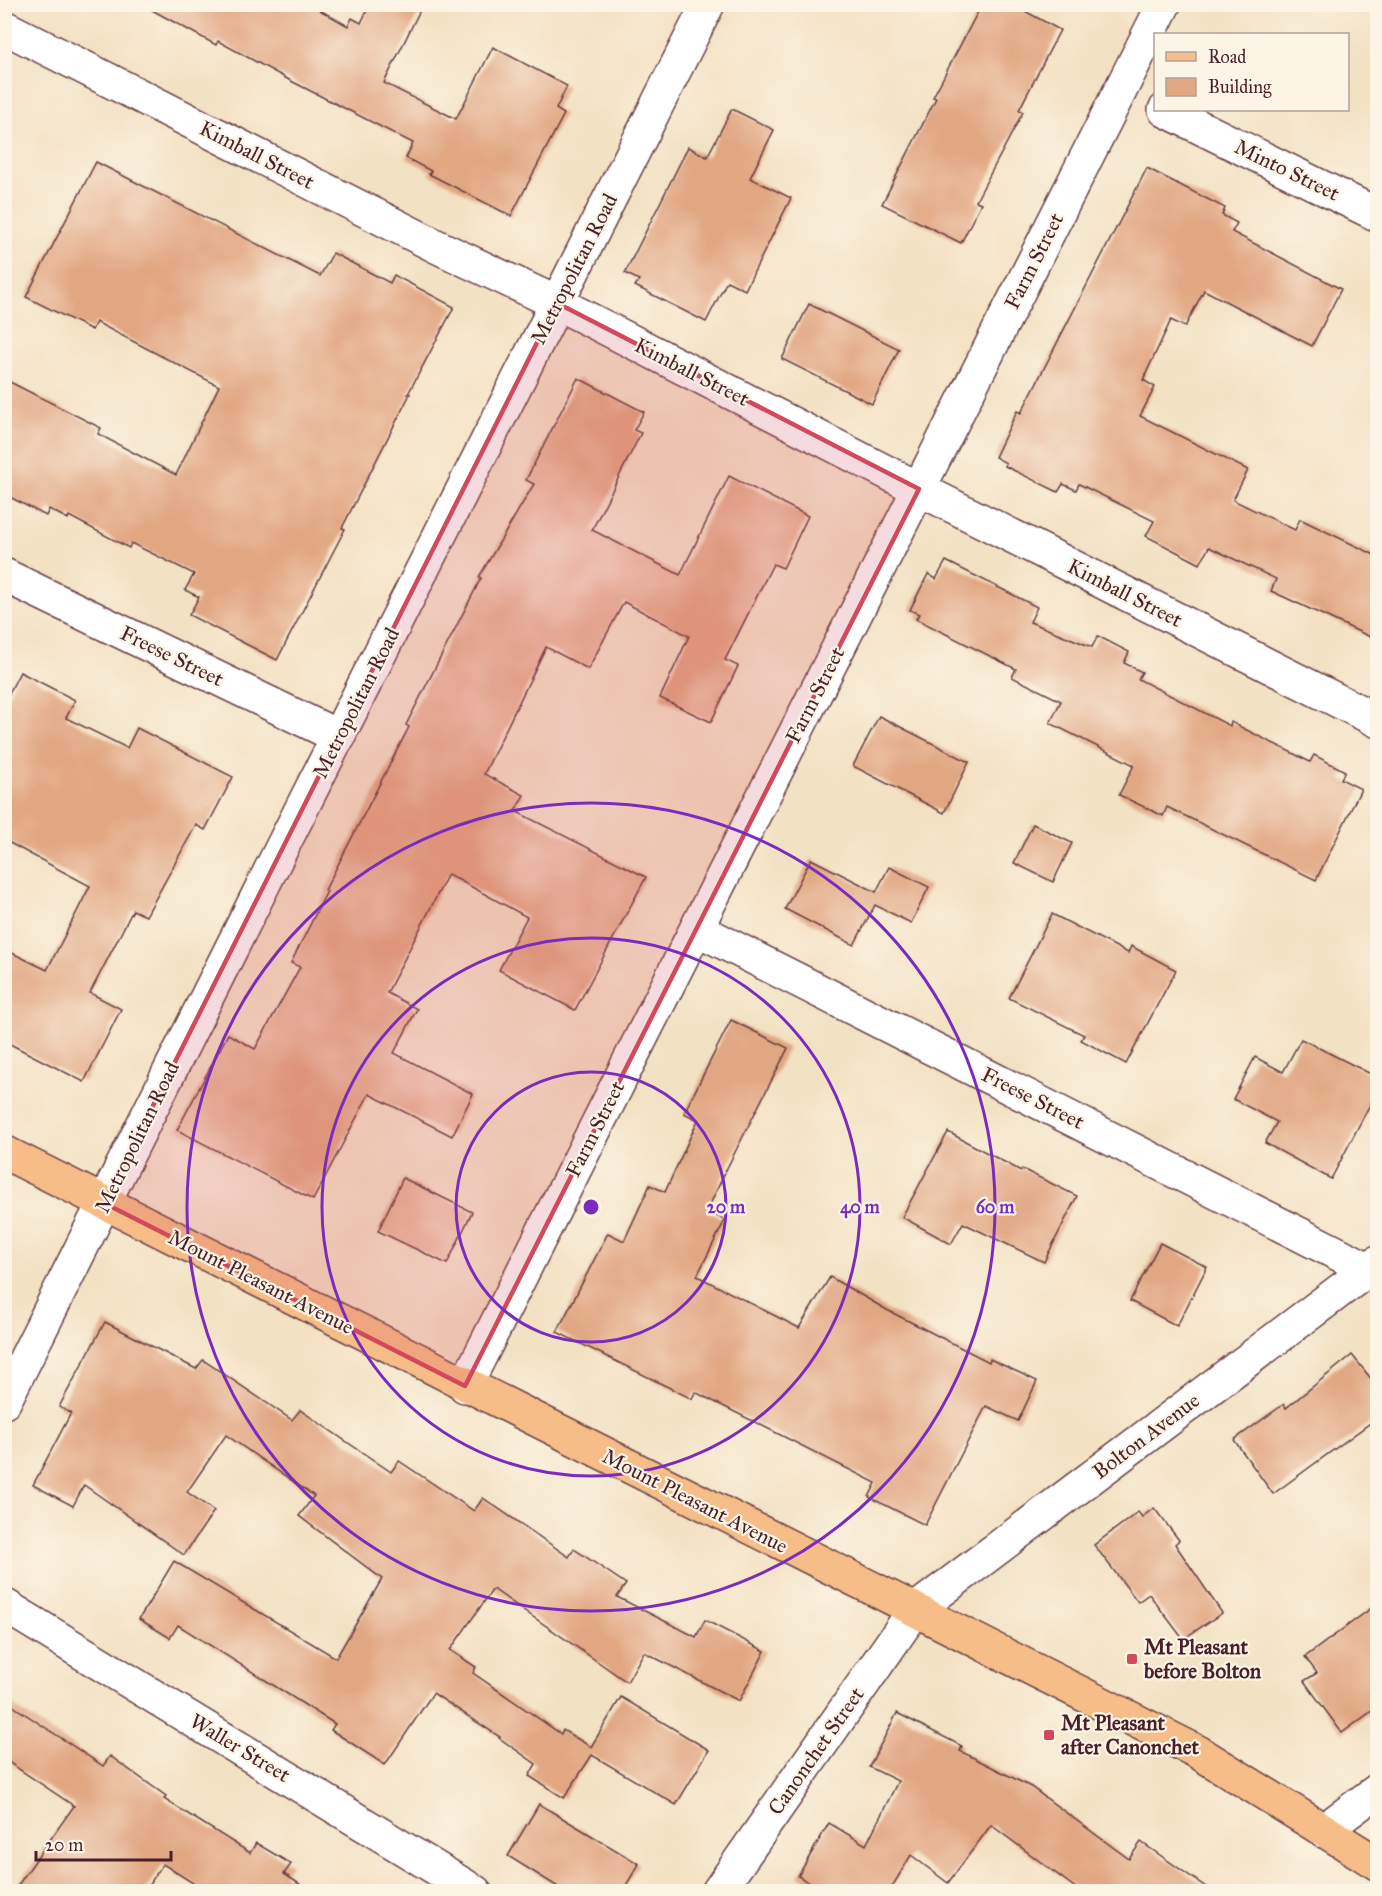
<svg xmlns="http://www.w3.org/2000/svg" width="1382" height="1896" viewBox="0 0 1382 1896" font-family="'IM FELL Great Primer',serif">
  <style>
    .building { fill: #e1a682 }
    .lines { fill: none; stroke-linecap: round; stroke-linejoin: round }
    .minor-casing { stroke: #633c42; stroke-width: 36 }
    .major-casing { stroke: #633c42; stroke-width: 36 }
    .minor { stroke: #fff; stroke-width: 33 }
    .major { stroke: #f7bd88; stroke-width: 33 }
    .marked { fill: #d1495b; fill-opacity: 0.2; stroke: #d1495b; stroke-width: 4.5; stroke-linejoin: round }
    .ring { fill: none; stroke: #7b2cbf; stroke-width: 3 }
    .poi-dot { fill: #d1495b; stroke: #fcf5e5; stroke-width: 2 }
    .labels { text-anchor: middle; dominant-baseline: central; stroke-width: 4.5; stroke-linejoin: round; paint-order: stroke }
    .street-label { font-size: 21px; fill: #4a1f2b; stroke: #fcf5e5 }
    .poi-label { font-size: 21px; font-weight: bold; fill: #4a1f2b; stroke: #fcf5e5; text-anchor: start }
    .centre { fill: #7b2cbf; stroke: #fcf5e5; stroke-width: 3 }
    .ring-label { font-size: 18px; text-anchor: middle; font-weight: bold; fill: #7b2cbf; stroke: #fcf5e5; stroke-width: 4.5; stroke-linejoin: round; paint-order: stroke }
  </style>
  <rect width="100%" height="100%" fill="#fcf5e5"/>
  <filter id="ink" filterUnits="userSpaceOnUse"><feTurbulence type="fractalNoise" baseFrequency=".0167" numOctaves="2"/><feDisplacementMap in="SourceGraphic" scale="12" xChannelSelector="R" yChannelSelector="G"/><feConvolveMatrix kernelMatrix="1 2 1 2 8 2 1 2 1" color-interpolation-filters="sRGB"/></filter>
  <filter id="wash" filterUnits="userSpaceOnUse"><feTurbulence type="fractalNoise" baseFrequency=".008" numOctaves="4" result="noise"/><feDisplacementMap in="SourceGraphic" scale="24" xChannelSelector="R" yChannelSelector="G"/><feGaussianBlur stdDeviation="1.35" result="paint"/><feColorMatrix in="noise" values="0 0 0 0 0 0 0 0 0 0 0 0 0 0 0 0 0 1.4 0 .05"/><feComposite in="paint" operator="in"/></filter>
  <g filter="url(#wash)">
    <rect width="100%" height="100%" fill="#f3e1c3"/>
    <g id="blocks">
      <g class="building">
        <path d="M 141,4 L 309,4 L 348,26 L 352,18 L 361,23 L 370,4 L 423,4 L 384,83 L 456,119 L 493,47 L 567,86 L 556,109 L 564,114 L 511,216 L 429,174 L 431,171 L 406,158 L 413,143 L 291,81 L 218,41 L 216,45 Z"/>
        <path d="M 982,4 L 1012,4 L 1060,30 L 1019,110 L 1023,112 L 976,201 L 981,203 L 961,243 L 882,204 L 936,98 L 933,97 Z"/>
        <path d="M 732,109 L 774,130 L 750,178 L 791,198 L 745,290 L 727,281 L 706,322 L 635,286 L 639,280 L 625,273 L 688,147 L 707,157 Z"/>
        <path d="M 96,162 L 320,276 L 333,253 L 390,283 L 394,275 L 454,307 L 408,394 L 410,394 L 342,528 L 345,529 L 277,660 L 189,615 L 199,597 L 185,590 L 194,574 L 131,543 L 129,548 L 69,516 L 68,519 L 49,509 L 46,516 L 4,494 L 4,379 L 101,428 L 98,434 L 176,475 L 219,386 L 96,322 L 92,330 L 26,297 Z"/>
        <path d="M 1147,168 L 1225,208 L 1222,215 L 1237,223 L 1232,232 L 1341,289 L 1312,346 L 1204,290 L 1185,327 L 1171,320 L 1143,380 L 1155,387 L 1140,416 L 1248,470 L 1233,500 L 1295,530 L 1300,519 L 1377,556 L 1377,640 L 1271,591 L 1276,579 L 1209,547 L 1200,564 L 1146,536 L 1154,521 L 1079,484 L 1076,490 L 1063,484 L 1058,492 L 1005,466 L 1006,463 L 995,457 L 1017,411 L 1021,413 Z"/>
        <path d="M 809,304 L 899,349 L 872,404 L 782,359 Z"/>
        <path d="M 578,378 L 644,412 L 634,430 L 641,433 L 592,530 L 680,575 L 729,476 L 808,516 L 783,568 L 773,564 L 725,660 L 738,666 L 711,722 L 660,698 L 689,636 L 624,602 L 588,669 L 546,647 L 484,774 L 524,795 L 515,811 L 646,877 L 575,1010 L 499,970 L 527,917 L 448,874 L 387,993 L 417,1009 L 394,1053 L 473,1094 L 452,1136 L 369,1094 L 313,1200 L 177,1130 L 228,1034 L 255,1049 L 300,967 L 291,963 L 327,891 L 325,890 L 409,727 L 406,725 L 481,578 L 479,577 L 534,484 L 526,480 Z"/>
        <path d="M 946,561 L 1037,607 L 1030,622 L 1092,647 L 1098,636 L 1129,652 L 1124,663 L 1142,672 L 1138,679 L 1230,726 L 1231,722 L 1310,762 L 1314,755 L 1345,771 L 1341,779 L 1361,789 L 1316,880 L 1167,807 L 1163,816 L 1119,795 L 1134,765 L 1050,723 L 1061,701 L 1012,677 L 1016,669 L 916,619 L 919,614 L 910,610 L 928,574 L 936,579 Z"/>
        <path d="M 20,672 L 75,700 L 66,718 L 127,748 L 137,728 L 233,777 L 205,830 L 196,825 L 146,916 L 133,910 L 90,993 L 121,1009 L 84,1082 L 4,1041 L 4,949 L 47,970 L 90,886 L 4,840 L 4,703 Z"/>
        <path d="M 879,716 L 969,762 L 944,813 L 853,766 Z"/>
        <path d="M 1033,824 L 1072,843 L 1053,882 L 1014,863 Z"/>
        <path d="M 811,859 L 876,892 L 889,867 L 929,887 L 911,923 L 875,905 L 854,945 L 785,909 Z"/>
        <path d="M 1052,914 L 1128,953 L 1131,946 L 1176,970 L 1126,1064 L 1081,1040 L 1084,1035 L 1009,998 Z"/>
        <path d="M 731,1020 L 788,1048 L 727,1168 L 707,1211 L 725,1220 L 697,1276 L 799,1328 L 830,1277 L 887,1310 L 989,1362 L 990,1359 L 1037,1381 L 1018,1421 L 986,1406 L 925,1525 L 869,1497 L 876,1483 L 695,1392 L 692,1399 L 557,1332 L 608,1233 L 624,1241 L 650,1185 L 665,1192 L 698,1120 L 684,1113 Z"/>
        <path d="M 1301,1039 L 1377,1077 L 1377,1091 L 1331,1179 L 1265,1143 L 1277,1122 L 1233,1099 L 1255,1057 L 1283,1072 Z"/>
        <path d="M 948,1132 L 1021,1171 L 1022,1169 L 1077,1196 L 1044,1262 L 963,1223 L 951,1244 L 902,1217 Z"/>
        <path d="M 403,1178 L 472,1212 L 447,1264 L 378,1231 Z"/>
        <path d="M 1160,1243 L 1207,1267 L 1177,1326 L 1130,1301 Z"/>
        <path d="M 105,1322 L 196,1369 L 203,1360 L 292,1420 L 300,1410 L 391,1472 L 399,1461 L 474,1511 L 483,1498 L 569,1557 L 574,1549 L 626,1584 L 617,1597 L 696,1637 L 705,1620 L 765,1651 L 739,1701 L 644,1652 L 627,1682 L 493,1589 L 450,1650 L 476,1667 L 473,1673 L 561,1734 L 563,1730 L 591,1747 L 621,1697 L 709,1750 L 676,1805 L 592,1755 L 564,1798 L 529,1776 L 536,1764 L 499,1738 L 500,1737 L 433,1693 L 385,1765 L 331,1730 L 335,1724 L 178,1625 L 170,1638 L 139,1619 L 174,1561 L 336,1658 L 382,1579 L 299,1516 L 314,1496 L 226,1435 L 187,1492 L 214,1511 L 184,1555 L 84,1485 L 73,1506 L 33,1485 L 71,1413 L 59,1407 Z"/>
        <path d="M 1352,1355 L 1377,1386 L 1377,1418 L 1273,1494 L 1234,1440 L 1284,1404 L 1286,1408 Z"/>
        <path d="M 1154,1508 L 1179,1540 L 1175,1544 L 1222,1613 L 1183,1639 L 1149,1594 L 1138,1602 L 1094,1545 L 1138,1512 L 1142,1517 Z"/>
        <path d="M 1377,1604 L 1377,1707 L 1342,1733 L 1304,1681 L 1317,1673 L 1305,1657 Z"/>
        <path d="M 4,1700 L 103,1766 L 110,1756 L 166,1796 L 164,1799 L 250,1853 L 256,1843 L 291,1864 L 284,1874 L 312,1892 L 207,1892 L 163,1864 L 144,1892 L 13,1892 L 74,1806 L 4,1759 Z"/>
        <path d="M 897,1713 L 962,1746 L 960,1751 L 1031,1787 L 1129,1859 L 1141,1842 L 1213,1892 L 1081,1892 L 991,1825 L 948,1883 L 911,1855 L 889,1892 L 824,1892 L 798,1876 L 829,1823 L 866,1845 L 898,1781 L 869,1767 Z"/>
        <path d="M 539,1804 L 639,1864 L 622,1892 L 566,1892 L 508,1856 Z"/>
      </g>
    </g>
  </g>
  <g filter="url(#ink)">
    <use href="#blocks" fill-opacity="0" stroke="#633c42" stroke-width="1.5"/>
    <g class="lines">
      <g class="minor-casing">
        <g id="minor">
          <path d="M 4,27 L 436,246 L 557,303 L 919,489 L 1378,721"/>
          <path d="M 1165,110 L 1378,215"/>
          <path d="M 4,575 L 339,737"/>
          <path d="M 697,929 L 1368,1269"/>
          <path d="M 465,1386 L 1164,4"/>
          <path d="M 4,1402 C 237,935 472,470 708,4"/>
          <path d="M 4,1605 L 475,1892"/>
          <path d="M 1323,1831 L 1378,1790"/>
          <path d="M 718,1892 L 914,1611 L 1378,1262"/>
        </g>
      </g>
      <g class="major-casing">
        <path id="major" d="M 4,1152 L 1198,1752 L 1378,1864"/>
      </g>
      <use href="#minor" class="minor"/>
      <use href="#major" class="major"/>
    </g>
  </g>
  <path class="marked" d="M 557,303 L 919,489 L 465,1386 L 104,1203 Z"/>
  <g class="ring">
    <circle cx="591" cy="1207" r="135"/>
    <circle cx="591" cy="1207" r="269"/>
    <circle cx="591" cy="1207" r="404"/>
  </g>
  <g class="poi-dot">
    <rect x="1126" y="1653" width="12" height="12" rx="3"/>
    <rect x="1043" y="1729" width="12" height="12" rx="3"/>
  </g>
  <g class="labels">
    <g class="street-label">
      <text transform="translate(257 155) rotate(27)">Kimball Street</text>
      <text transform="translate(1287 170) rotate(26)">Minto Street</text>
      <text transform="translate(1034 261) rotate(-63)">Farm Street</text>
      <text transform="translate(574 269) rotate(-63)">Metropolitan Road</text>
      <text transform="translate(692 372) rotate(27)">Kimball Street</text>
      <text transform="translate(1125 593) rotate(27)">Kimball Street</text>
      <text transform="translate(172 656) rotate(26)">Freese Street</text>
      <text transform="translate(815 695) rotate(-63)">Farm Street</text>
      <text transform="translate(356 703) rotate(-63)">Metropolitan Road</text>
      <text transform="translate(1033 1098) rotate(27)">Freese Street</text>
      <text transform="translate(595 1129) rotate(-63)">Farm Street</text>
      <text transform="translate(137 1137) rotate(-64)">Metropolitan Road</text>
      <text transform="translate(261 1282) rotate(27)">Mount Pleasant Avenue</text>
      <text transform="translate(1146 1436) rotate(-37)">Bolton Avenue</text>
      <text transform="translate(695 1501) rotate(27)">Mount Pleasant Avenue</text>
      <text transform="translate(240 1748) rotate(31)">Waller Street</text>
      <text transform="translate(816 1751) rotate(-55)">Canonchet Street</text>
    </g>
    <g class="poi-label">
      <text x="1144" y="1647">Mt Pleasant<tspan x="1144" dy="24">before Bolton</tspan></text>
      <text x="1061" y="1723">Mt Pleasant<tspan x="1061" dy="24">after Canonchet</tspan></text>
    </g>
  </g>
  <circle cx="591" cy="1207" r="9" class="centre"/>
  <g class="ring-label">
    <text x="726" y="1213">20 m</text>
    <text x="860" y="1213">40 m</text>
    <text x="995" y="1213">60 m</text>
  </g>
  <rect width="1382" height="1896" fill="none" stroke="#fcf5e5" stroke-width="24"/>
  <rect x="1154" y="33" width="195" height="78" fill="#fcf5e5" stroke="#b59f9b" stroke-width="1.5"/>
  <rect x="1166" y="52" width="30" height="9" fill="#f7bd88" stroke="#b59f9b" stroke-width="1.5"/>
  <text x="1208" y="63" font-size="18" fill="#4a1f2b">Road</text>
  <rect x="1166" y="78" width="30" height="18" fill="#e1a682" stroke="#b59f9b" stroke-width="1.5"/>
  <text x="1208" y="93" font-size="18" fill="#4a1f2b">Building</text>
  <path d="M36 1851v9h135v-9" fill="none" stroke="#4a1f2b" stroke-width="3"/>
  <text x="45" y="1851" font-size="18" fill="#4a1f2b" stroke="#fcf5e5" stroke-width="4.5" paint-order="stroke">20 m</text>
</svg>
